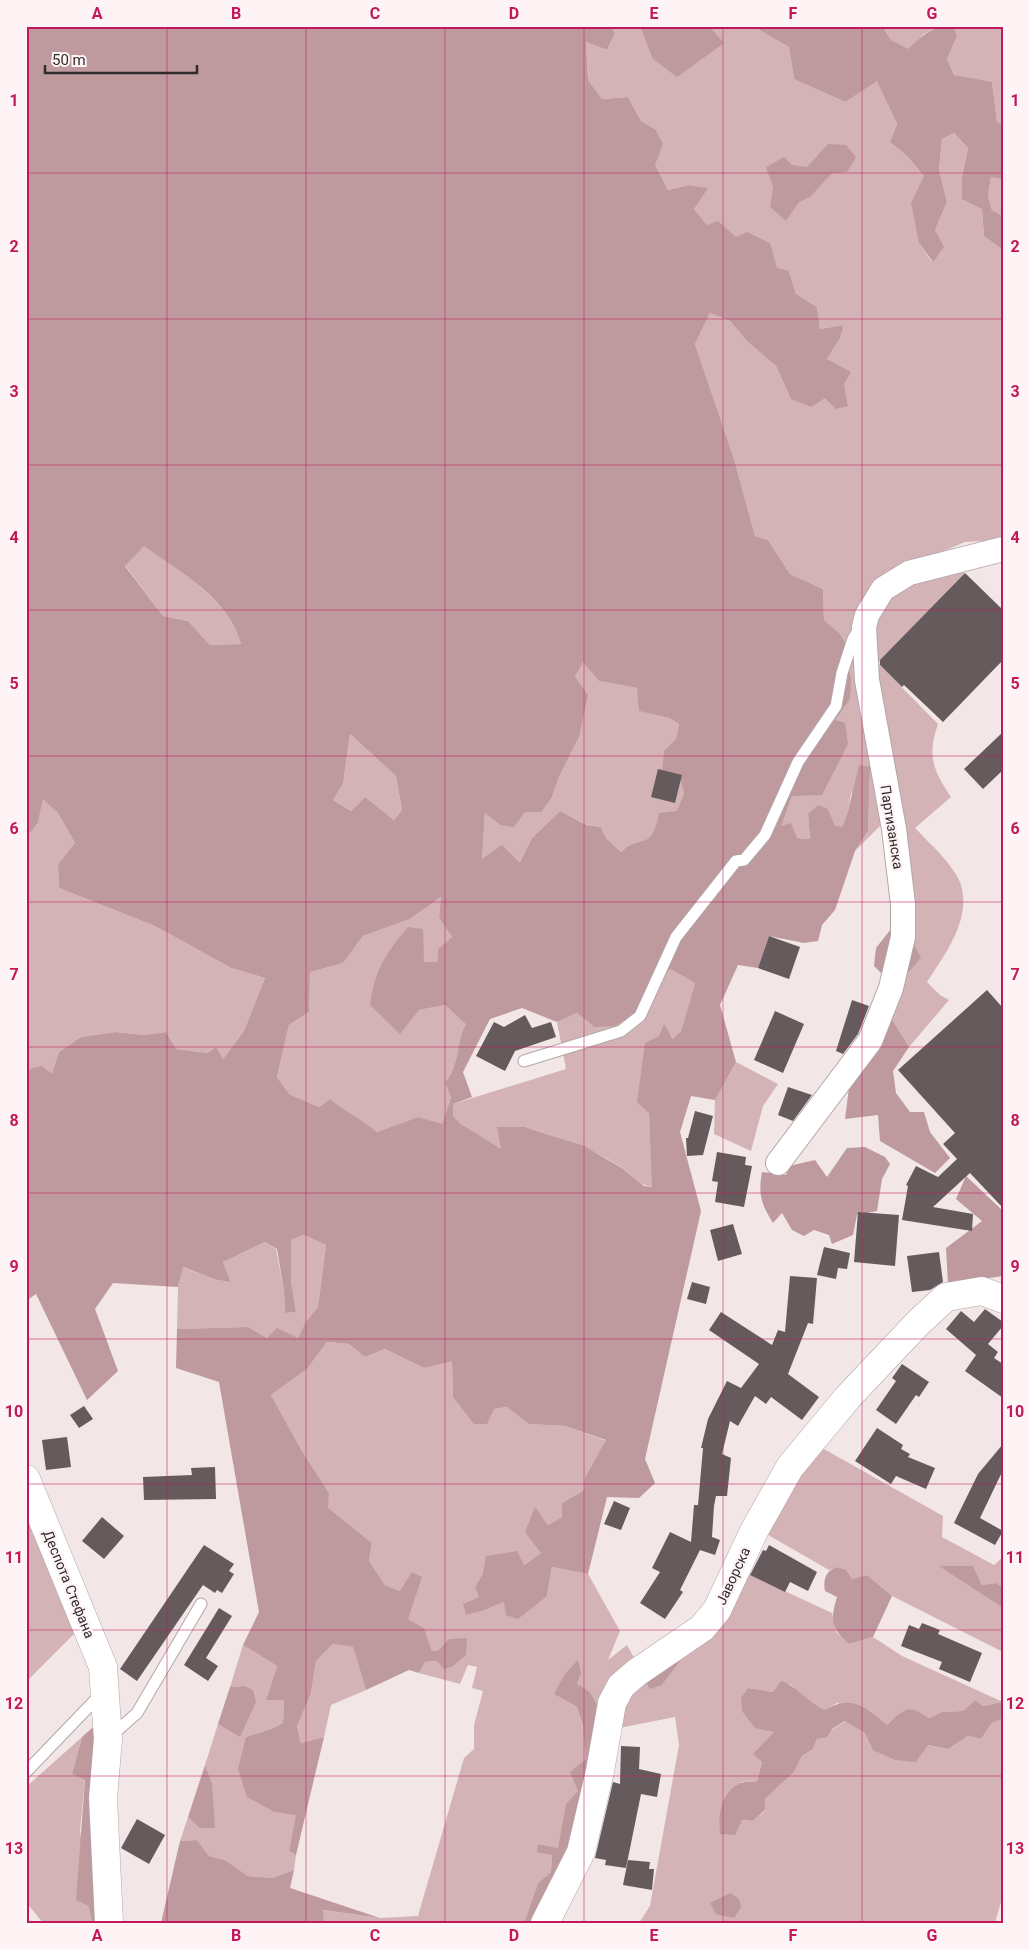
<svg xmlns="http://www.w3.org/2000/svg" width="1029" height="1949" viewBox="0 0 1029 1949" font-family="Roboto,sans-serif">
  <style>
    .green { fill: #d4b3b7 }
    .forest { fill: #be999e; fill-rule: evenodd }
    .building { fill: #665b5c }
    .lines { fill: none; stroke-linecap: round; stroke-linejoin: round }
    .service-casing { stroke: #b3a7a8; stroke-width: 13 }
    .minor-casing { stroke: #b3a7a8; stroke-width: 26 }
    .tertiary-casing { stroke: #b3a7a8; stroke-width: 29 }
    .service { stroke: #fff; stroke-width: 11 }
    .minor { stroke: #fff; stroke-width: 24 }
    .tertiary { stroke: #fff; stroke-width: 28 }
    .grid { fill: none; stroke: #c2185b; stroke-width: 1; stroke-opacity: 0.55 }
    .labels { text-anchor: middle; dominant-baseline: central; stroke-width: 5; stroke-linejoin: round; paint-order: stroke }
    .street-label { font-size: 14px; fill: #302c2c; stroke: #fef4f5 }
    .neatline { fill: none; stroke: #c2185b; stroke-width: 2 }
    .grid-label { font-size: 16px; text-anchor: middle; font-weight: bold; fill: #c2185b }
  </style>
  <rect width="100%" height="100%" fill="#f2e6e7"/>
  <g class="green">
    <path d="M 611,26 L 752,26 L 789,47 L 794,79 L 845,102 L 877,80 L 897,124 L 890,142 L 907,156 L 924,176 L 919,243 L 932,262 L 943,247 L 935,230 L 947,202 L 939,170 L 942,139 L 954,133 L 968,148 L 962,177 L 982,209 L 984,236 L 1003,250 L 1003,540 L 965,542 L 909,566 L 965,573 L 878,663 L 938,724 C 927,756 933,770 951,797 L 915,828 C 930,844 951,862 960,882 C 973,918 945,954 927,982 L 940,995 L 949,1000 L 909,1047 L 890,1016 L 908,933 L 888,818 L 855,851 L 868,831 L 870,768 L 851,794 L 848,811 L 842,827 L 835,827 L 828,809 L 808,814 L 810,839 L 797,838 L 780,827 L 792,796 L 835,721 L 839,633 L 824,620 L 823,589 L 790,574 L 768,540 L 755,536 L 734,459 L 695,344 L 710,313 L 730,321 L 747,341 L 776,366 L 791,399 L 825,397 L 848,406 L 844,384 L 827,359 L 840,338 L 844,325 L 820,329 L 817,307 L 796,294 L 789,271 L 777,269 L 736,237 L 707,225 L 694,209 L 707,188 L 689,185 L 668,190 L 655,165 L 655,129 L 641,121 L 628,97 L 602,99 L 588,80 L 586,42 L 607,50 L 615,33 Z"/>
    <path d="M 882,26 L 938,26 L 924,34 L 908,50 L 891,40 Z"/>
    <path d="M 954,26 L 1003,26 L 1003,124 L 997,122 L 992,83 L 954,75 L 947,59 L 957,36 Z"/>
    <path d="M 991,176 L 1003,179 L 1003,216 L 992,210 L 988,196 Z"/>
    <path d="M 144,545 C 181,573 228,598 241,644 L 210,645 L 188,621 L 163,616 L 125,565 Z"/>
    <path d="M 583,661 L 599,681 L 637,688 L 640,711 L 669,718 L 679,724 L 676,739 L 664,752 L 680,779 L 684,793 L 677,812 L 659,814 C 651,853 641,832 621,852 L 606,838 L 601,827 L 588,825 L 560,811 L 532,838 L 520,864 L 482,859 L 485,813 L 500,825 L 552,797 L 559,777 L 579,737 L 575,677 Z"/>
    <path d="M 350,734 L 396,776 L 402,810 L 394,820 L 365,797 L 351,811 L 333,800 L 343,784 Z"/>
    <path d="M 43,798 L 58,813 L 75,843 L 58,864 L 59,888 L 155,926 L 231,968 L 265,978 L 244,1031 L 223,1059 L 208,1053 L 176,1049 L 166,1032 L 145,1035 L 115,1032 L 81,1037 L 59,1052 L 52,1075 L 30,1069 L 26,1076 L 26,838 L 38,823 Z"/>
    <path d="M 441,897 L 439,918 L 452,937 L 438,949 L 437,963 L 424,962 L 419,1010 L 445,1005 L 467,1024 C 456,1042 460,1066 445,1082 L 451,1098 L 442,1125 L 418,1117 L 377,1132 C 362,1120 345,1112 330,1099 L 319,1107 L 289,1094 L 277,1077 L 289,1025 L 309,1012 L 310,972 L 343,963 L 363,936 L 410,919 Z"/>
    <path d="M 670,969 L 695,983 L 681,1031 L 674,1040 L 664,1025 L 649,1113 L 653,1187 C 639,1186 632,1175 621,1167 C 590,1147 560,1138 525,1127 L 501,1150 L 461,1124 L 453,1116 L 453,1104 L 566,1069 L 557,1022 L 577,1013 L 594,1027 L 635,1013 Z"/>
    <path d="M 736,1062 L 778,1084 L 763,1106 L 751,1151 L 714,1134 L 715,1100 Z"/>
    <path d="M 304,1235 L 326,1245 L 318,1307 L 305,1323 L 298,1338 L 267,1338 L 248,1327 L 177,1329 L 178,1287 L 182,1267 L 217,1280 L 231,1282 L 223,1262 L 265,1242 L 276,1249 L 284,1291 L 285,1313 L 296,1312 L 291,1281 L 291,1240 Z"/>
    <path d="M 327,1342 L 349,1344 L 365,1357 L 385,1349 L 424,1368 L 452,1360 L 453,1397 L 494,1409 L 508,1407 L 529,1424 L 565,1426 L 607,1441 L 584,1490 L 562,1503 L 562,1517 L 548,1525 L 535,1508 L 541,1553 L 524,1565 L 483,1573 L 475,1587 L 485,1610 L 504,1602 L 547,1596 L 552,1567 L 588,1574 L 620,1631 L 608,1660 L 627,1645 L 637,1663 L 598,1706 L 590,1692 L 577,1685 L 580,1673 L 554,1694 L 577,1707 C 582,1723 588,1743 586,1760 C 582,1791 564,1818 558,1848 L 538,1844 L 552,1855 L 551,1872 L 538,1883 L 524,1923 L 324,1923 L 322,1910 L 380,1918 L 418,1916 L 464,1758 L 474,1749 L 474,1725 L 483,1691 L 472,1688 L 477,1667 L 468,1665 L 460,1684 L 419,1673 L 425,1662 L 437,1661 L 438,1651 L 432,1651 L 424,1628 L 408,1619 L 400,1591 L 385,1585 L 369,1561 L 372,1543 L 327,1508 L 329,1493 L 302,1451 L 271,1395 L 307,1369 Z"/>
    <path d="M 815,1444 L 943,1516 L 942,1537 L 994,1565 L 1003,1557 L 1003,1587 L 996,1583 L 982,1585 L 973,1566 L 940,1566 L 1003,1608 L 1003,1652 L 892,1596 L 867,1575 L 852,1579 L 836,1567 L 829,1570 L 761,1531 Z"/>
    <path d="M 26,1494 L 79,1629 L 26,1682 Z"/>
    <path d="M 744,1572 L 832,1613 L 836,1632 L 849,1644 L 873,1637 L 902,1656 L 1003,1702 L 983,1706 L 975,1700 L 963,1711 L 942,1712 L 929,1718 L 918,1711 L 896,1716 L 887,1725 L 870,1711 L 837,1703 L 825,1710 L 813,1705 L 790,1684 L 773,1692 L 748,1688 L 775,1732 L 754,1754 L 762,1762 L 757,1781 L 741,1782 L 742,1820 L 753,1821 L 765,1811 L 765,1799 L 794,1772 L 802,1756 L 813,1749 L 817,1739 L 846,1721 L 865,1733 L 948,1749 L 968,1736 L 981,1739 L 992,1723 L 1003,1718 L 1003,1895 L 995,1923 L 639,1923 L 650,1906 L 679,1745 L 675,1717 L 614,1729 L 622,1701 L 643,1678 L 662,1685 Z"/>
    <path d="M 333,1644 L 353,1647 L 366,1690 L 331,1705 L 324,1737 L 301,1743 L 297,1725 L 311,1693 L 316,1661 Z"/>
    <path d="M 243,1645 L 277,1666 L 266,1700 L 284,1699 L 283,1723 L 271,1729 L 246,1737 L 275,1812 L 297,1814 L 289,1851 L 296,1855 L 294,1870 L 272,1878 L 248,1876 L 225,1860 L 209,1856 L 197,1840 L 180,1841 L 188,1817 L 199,1828 L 212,1783 L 205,1765 L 218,1724 L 240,1736 L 244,1686 L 230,1687 Z"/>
    <path d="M 82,1737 L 72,1774 L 85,1780 L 80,1830 L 92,1923 L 43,1923 L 26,1902 L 26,1787 Z"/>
  </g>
  <g class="forest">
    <path d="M 26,26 L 611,26 L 615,33 L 607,50 L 586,42 L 588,80 L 602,99 L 628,97 L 641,121 L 655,129 L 663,144 L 655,165 L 668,190 L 689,185 L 708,188 L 694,209 L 707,225 L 718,221 L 736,237 L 747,232 L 770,243 L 777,268 L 789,271 L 796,294 L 817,307 L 820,329 L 844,325 L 840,338 L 827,359 L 851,372 L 844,384 L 848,406 L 836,409 L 825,398 L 811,407 L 791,399 L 776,366 L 747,341 L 730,321 L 710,313 L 695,344 L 734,459 L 755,536 L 768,540 L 790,574 L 823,589 L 824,620 L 839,633 L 844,641 L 851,680 L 850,699 L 835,720 L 845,723 L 848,744 L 822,795 L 792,796 L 781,826 L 791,823 L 797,838 L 810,839 L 808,814 L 818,805 L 828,809 L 835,826 L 842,827 L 848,811 L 859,765 L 870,767 L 868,831 L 855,851 L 835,910 L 822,925 L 818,941 L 804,943 L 769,936 L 758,968 L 738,965 L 720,1005 L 736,1062 L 715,1100 L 691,1096 L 680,1132 L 701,1211 L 645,1459 L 655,1483 L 639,1498 L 607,1497 L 588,1574 L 552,1567 L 547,1596 L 518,1619 L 506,1615 L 504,1602 L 485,1610 L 466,1615 L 463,1604 L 479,1597 L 475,1587 L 483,1573 L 486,1556 L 517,1551 L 524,1565 L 541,1553 L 525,1532 L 535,1507 L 548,1525 L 562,1517 L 562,1503 L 584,1490 L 585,1478 L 606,1440 L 565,1426 L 529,1424 L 507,1407 L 494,1409 L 487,1424 L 474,1424 L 453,1397 L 452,1361 L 424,1368 L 385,1349 L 365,1357 L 349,1344 L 327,1342 L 307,1369 L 271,1395 L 302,1451 L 329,1493 L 328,1508 L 372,1543 L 369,1561 L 385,1585 L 400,1591 L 412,1572 L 422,1577 L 408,1619 L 424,1628 L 432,1651 L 438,1651 L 449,1639 L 467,1638 L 466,1655 L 453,1666 L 444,1669 L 437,1661 L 425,1662 L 419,1673 L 409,1670 L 366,1690 L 353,1647 L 333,1644 L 316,1661 L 311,1693 L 297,1726 L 301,1743 L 324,1737 L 296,1855 L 289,1851 L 296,1815 L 275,1812 L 247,1797 L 238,1769 L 246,1737 L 271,1729 L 283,1723 L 284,1700 L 266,1700 L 277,1666 L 243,1645 L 259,1612 L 219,1382 L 176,1368 L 177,1329 L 248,1327 L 267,1338 L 277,1328 L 298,1338 L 305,1323 L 318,1307 L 326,1245 L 304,1235 L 291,1240 L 291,1281 L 296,1312 L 285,1313 L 284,1291 L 277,1249 L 265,1242 L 223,1262 L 231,1282 L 217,1280 L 183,1267 L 178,1287 L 113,1283 L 95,1309 L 118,1371 L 87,1400 L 36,1294 L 26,1301 L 26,1076 L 30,1069 L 42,1066 L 52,1074 L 59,1052 L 81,1037 L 115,1032 L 145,1035 L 166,1032 L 176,1049 L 208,1053 L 216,1047 L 223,1059 L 244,1031 L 265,978 L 231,968 L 155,926 L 59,888 L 58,864 L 75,843 L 58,813 L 43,799 L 38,823 L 26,838 ZM 144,546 C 181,573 228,597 241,644 L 210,645 L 188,621 L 163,616 L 125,566 ZM 583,662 L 599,681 L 637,688 L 639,711 L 669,718 L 679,724 L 676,739 L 664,751 L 662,774 L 680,779 L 684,793 L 677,811 L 659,813 C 651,853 642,832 621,852 L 606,838 L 601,827 L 587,825 L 560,811 L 532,838 L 520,863 L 502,845 L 482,859 L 485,813 L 500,825 L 514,827 L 525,812 L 541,812 L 552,797 L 559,777 L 579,737 L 588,695 L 575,677 ZM 350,734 L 396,776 L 402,810 L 394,820 L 365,797 L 351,811 L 333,800 L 343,784 ZM 441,897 L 439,918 L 452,937 L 438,949 L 437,962 L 424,962 L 423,929 L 408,927 C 385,954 375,970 370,1005 L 400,1034 L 419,1010 L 445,1005 L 466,1024 C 456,1042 460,1066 445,1082 L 451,1098 L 442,1124 L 418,1117 L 377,1132 C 362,1119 345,1112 330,1099 L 319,1107 L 289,1094 L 277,1077 L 289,1025 L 309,1012 L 310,972 L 343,963 L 363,936 L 410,919 ZM 670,969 L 695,983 L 681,1031 L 673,1039 L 664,1024 L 659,1036 L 645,1043 L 637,1102 L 649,1113 L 652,1187 L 644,1186 L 622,1168 L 584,1146 L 525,1127 L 497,1127 L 501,1149 L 461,1124 L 453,1116 L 453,1104 L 472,1097 L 463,1072 L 490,1019 L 522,1008 L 557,1022 L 577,1013 L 594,1027 L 615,1026 L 635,1013 Z"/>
    <path d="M 640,26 L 710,27 L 724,43 L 677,77 L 653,59 Z"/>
    <path d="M 752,26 L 882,26 L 891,40 L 908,49 C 925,34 930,26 954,26 L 957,36 L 947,59 L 954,75 L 992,82 L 997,122 L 1003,124 L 1003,179 L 991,177 L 988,196 L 992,210 L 1003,216 L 1003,250 L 984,236 L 982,209 L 962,199 L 962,177 L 968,148 L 954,133 L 942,139 L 939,170 L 947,202 L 935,230 L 944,247 L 933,262 L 919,243 L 911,203 L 924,176 L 907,156 L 890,142 L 897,124 L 877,81 L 845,102 L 794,79 L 789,47 Z"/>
    <path d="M 828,144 L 846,145 L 856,157 L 847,172 L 832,173 L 810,197 L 799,202 L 786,221 L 770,207 L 773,187 L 766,167 L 784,157 L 792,165 L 807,167 Z"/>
    <path d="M 895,924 L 908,933 L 921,958 L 906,975 L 886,978 L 874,966 L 876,948 Z"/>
    <path d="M 890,1016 L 909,1047 L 893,1071 L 896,1093 L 910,1112 L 924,1112 L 930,1132 L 950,1158 L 935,1173 L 880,1141 L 878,1115 L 845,1119 L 851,1072 Z"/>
    <path d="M 865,1147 L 885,1157 L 890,1164 L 882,1179 L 877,1211 L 857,1215 L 853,1235 L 832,1244 L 829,1235 L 814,1230 L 804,1236 L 792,1230 L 782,1213 L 773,1223 C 761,1204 758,1194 762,1172 L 786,1175 L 789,1166 L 815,1160 L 827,1177 L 847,1148 Z"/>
    <path d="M 966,1176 L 1003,1211 L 1003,1276 L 948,1284 L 946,1248 L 982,1221 L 956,1199 Z"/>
    <path d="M 939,1566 L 973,1566 L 982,1585 L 996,1583 L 1003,1587 L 1003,1608 Z"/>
    <path d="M 836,1567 L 846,1570 L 852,1579 L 867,1575 L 892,1596 L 873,1637 L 849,1644 C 831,1628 830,1620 837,1597 L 825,1591 C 823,1580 825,1572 836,1567 Z"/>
    <path d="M 691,1646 L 662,1685 L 650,1689 L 643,1678 Z"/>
    <path d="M 578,1660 L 581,1673 L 577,1684 L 590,1692 L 598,1706 L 578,1836 L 534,1923 L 524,1923 L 538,1883 L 551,1872 L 552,1855 L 537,1852 L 538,1844 L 558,1848 L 566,1804 L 578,1791 L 570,1772 L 586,1759 L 583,1726 L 577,1707 L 554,1694 L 565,1674 Z"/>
    <path d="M 781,1681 C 796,1685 808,1703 825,1710 C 851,1694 866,1707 887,1725 L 896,1716 L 908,1709 L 918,1711 L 929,1718 L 942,1712 L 963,1711 L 975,1700 L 983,1706 L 1003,1702 L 1003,1718 L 992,1723 L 981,1739 L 968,1736 L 948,1749 L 928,1745 L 916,1762 L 895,1760 L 873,1750 L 865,1733 L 845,1721 L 832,1729 L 827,1737 L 817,1739 L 813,1749 L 802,1756 L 794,1772 L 765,1799 L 765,1810 L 753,1821 L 742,1820 L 735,1835 L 720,1834 C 718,1816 721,1791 741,1783 C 746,1781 753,1782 757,1781 L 762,1762 L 753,1754 L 774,1732 L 755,1728 L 742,1711 L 741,1698 L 748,1688 L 773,1692 Z"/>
    <path d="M 244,1686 L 253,1690 L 256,1702 L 240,1737 L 218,1724 L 230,1687 Z"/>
    <path d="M 100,1721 L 107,1923 L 92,1923 L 89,1906 L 76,1900 L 85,1780 L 72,1774 L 82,1737 Z"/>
    <path d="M 205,1765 L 212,1783 L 215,1828 L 199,1828 L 188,1817 Z"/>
    <path d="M 197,1840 L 209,1856 L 225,1860 L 248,1876 L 272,1878 L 294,1870 L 290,1888 L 380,1918 L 323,1910 L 324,1923 L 161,1923 L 180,1841 Z"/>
    <path d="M 730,1893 L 739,1899 L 741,1907 L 734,1918 L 716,1914 L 710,1903 Z"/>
  </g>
  <g class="building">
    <path d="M 965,573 L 1003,610 L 1003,660 L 943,722 L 904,685 L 902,687 L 880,665 L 880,660 Z"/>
    <path d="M 1003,732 L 1003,770 L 983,789 L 964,769 Z"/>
    <path d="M 658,769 L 682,775 L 675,803 L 651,797 Z"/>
    <path d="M 769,936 L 800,947 L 789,979 L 758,968 Z"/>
    <path d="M 987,990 L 1003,1008 L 1003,1208 L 970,1173 L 933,1207 L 973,1214 L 972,1231 L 902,1220 L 908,1186 L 906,1185 L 916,1166 L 938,1177 L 957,1159 L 943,1144 L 955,1133 L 898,1070 Z"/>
    <path d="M 852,1000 L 869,1006 L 858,1034 L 843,1054 L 836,1051 Z"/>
    <path d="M 775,1011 L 804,1024 L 783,1073 L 754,1060 Z"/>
    <path d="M 525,1015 L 532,1028 L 551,1022 L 556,1037 L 515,1051 L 505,1071 L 476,1056 L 494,1022 L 504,1027 Z"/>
    <path d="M 788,1087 L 812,1095 L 793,1121 L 778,1115 Z"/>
    <path d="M 695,1111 L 713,1116 L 703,1155 L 687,1156 L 686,1138 L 688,1138 Z"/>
    <path d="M 717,1152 L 746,1157 L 745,1165 L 752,1166 L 744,1207 L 715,1202 L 718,1182 L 712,1181 Z"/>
    <path d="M 858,1212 L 899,1215 L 895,1266 L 854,1262 Z"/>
    <path d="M 733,1224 L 742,1254 L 718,1261 L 710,1230 Z"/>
    <path d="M 824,1247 L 850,1253 L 847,1269 L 838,1268 L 836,1279 L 817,1275 Z"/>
    <path d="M 939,1252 L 943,1282 L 930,1290 L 912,1292 L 907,1256 Z"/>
    <path d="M 790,1276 L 817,1278 L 813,1324 L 808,1323 L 788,1374 L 819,1397 L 802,1420 L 771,1397 L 766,1404 L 755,1396 L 738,1426 L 730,1421 L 722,1454 L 731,1458 L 727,1496 L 716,1496 L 714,1506 L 712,1537 L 720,1540 L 715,1555 L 700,1550 L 680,1590 L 683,1592 L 665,1619 L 640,1603 L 660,1572 L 652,1568 L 670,1532 L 691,1542 L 694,1505 L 698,1505 L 703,1448 L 701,1448 L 708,1419 L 727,1381 L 741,1388 L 759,1364 L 709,1330 L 721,1312 L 772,1345 L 778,1330 L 785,1332 Z"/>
    <path d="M 692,1282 L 710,1287 L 706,1304 L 687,1299 Z"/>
    <path d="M 985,1309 L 1003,1322 L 1003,1326 L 988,1344 L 998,1352 L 994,1358 L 1003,1364 L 1003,1398 L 965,1371 L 976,1355 L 946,1329 L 961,1311 L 974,1322 Z"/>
    <path d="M 902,1364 L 929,1382 L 919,1397 L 916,1395 L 896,1424 L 876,1410 L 896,1381 L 892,1378 Z"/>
    <path d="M 84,1406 L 93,1419 L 79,1428 L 70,1415 Z"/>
    <path d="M 877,1428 L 903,1445 L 901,1449 L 910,1454 L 908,1457 L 935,1468 L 926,1489 L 896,1476 L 891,1484 L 855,1461 Z"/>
    <path d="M 67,1437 L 71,1467 L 46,1470 L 42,1440 Z"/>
    <path d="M 1003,1444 L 1003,1470 L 980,1518 L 1003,1531 L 995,1545 L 954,1523 L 978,1474 Z"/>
    <path d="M 215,1467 L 216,1499 L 144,1500 L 143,1477 L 192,1475 L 191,1468 Z"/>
    <path d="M 614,1501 L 630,1508 L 621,1530 L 604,1524 Z"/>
    <path d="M 102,1517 L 124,1536 L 104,1559 L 82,1541 Z"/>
    <path d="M 204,1545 L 234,1564 L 229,1571 L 234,1574 L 222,1593 L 217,1590 L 215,1593 L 203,1585 L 137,1681 L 120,1669 Z"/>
    <path d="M 769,1545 L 817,1572 L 808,1591 L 790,1582 L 785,1592 L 750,1575 L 763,1550 L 766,1551 Z"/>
    <path d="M 219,1608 L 232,1616 L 206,1658 L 218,1666 L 208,1681 L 184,1665 Z"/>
    <path d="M 922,1623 L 940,1630 L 938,1634 L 982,1653 L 970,1682 L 939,1669 L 942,1662 L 901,1646 L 909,1625 L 919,1629 Z"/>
    <path d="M 621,1746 L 640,1747 L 639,1769 L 661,1774 L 657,1797 L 641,1794 L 626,1868 L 605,1865 L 606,1860 L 595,1858 L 613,1782 L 620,1784 Z"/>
    <path d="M 137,1819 L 165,1835 L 149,1864 L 121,1848 Z"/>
    <path d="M 628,1860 L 650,1862 L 649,1869 L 654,1869 L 652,1890 L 623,1885 Z"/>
  </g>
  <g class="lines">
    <g class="service-casing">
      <g id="service">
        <path d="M 524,1061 L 621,1031 L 640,1016 L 676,937 L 736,861 L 744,860 L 765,835 L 798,762 L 836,706 L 842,673 L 853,639 L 860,627"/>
        <path d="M 111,1736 L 137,1713 L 201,1604"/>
        <path d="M 26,1772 L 101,1694"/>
      </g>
    </g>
    <g class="minor-casing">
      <path id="minor" d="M 778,1163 L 870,1041 L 891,988 L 903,937 L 903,904 L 894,829 L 867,680 L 864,627 L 867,615 L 883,589 L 909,573 L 1003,549"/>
    </g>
    <g class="tertiary-casing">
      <g id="tertiary">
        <path d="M 26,1479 L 103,1667 L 108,1739 L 103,1798 L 109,1923"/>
        <path d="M 545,1923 L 581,1852 L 600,1771 L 612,1703 L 621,1686 L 636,1673 L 702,1628 L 717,1610 L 754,1531 L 790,1467 L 848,1397 L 918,1323 L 946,1297 L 982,1291 L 1003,1299"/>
      </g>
    </g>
    <use href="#service" class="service"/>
    <use href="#minor" class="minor"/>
    <use href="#tertiary" class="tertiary"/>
  </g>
  <path class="grid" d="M 167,26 L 167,1923M 306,26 L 306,1923M 445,26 L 445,1923M 584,26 L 584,1923M 723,26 L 723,1923M 862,26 L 862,1923M 26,173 L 1003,173M 26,319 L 1003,319M 26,465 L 1003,465M 26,610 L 1003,610M 26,756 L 1003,756M 26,902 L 1003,902M 26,1047 L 1003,1047M 26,1193 L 1003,1193M 26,1339 L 1003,1339M 26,1484 L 1003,1484M 26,1630 L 1003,1630M 26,1776 L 1003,1776"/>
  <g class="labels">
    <g class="street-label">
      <text transform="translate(892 827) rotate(81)">Партизанска</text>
      <text transform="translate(733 1576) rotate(-65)">Јаворска</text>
      <text transform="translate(69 1584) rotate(68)">Деспота Стефана</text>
    </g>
  </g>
  <rect width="1029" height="1949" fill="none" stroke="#fef4f5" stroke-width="55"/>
  <path d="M45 65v8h152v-8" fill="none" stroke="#302c2c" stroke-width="2.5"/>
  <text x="52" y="65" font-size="15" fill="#302c2c" stroke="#fef4f5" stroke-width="4" paint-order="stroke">50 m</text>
  <rect x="28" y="28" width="974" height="1894" class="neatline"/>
  <g class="grid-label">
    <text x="97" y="19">A</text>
    <text x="236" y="19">B</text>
    <text x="375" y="19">C</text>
    <text x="514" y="19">D</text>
    <text x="654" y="19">E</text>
    <text x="793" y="19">F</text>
    <text x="932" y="19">G</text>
    <text x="14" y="106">1</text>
    <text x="1015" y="106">1</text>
    <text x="14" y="252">2</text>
    <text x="1015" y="252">2</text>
    <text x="14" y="397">3</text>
    <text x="1015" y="397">3</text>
    <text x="14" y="543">4</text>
    <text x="1015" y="543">4</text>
    <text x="14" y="689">5</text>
    <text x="1015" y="689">5</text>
    <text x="14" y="834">6</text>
    <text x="1015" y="834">6</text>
    <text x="14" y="980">7</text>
    <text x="1015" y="980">7</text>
    <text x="14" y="1126">8</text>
    <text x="1015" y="1126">8</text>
    <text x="14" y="1272">9</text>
    <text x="1015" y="1272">9</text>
    <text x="14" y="1417">10</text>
    <text x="1015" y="1417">10</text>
    <text x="14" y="1563">11</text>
    <text x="1015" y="1563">11</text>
    <text x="14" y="1709">12</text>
    <text x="1015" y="1709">12</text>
    <text x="14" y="1854">13</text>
    <text x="1015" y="1854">13</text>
    <text x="97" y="1941">A</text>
    <text x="236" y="1941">B</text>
    <text x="375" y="1941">C</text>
    <text x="514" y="1941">D</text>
    <text x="654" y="1941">E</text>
    <text x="793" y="1941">F</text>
    <text x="932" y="1941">G</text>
  </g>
</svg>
